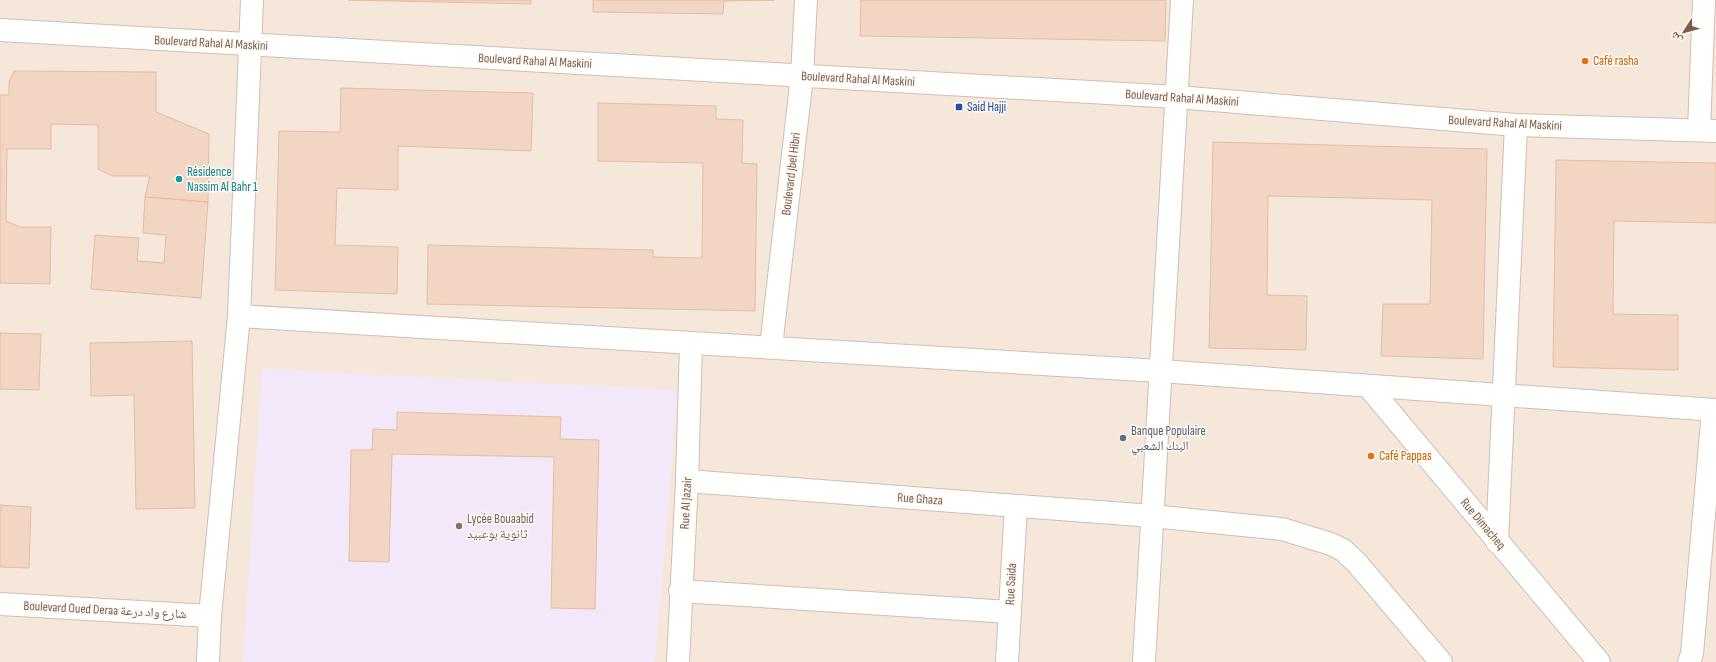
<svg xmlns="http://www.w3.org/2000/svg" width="1716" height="662" viewBox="0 0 1716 662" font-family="'Sofia Sans Condensed','Noto Naskh Arabic',sans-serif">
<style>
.residential{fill:#f5e8da}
.education{fill:#f3e8fa}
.building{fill:#f3d5c3;stroke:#e6bba3}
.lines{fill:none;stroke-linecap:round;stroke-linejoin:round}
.minor-casing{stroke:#d1beb0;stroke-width:24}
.tertiary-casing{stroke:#d1beb0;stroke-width:24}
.minor{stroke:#fff;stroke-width:22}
.tertiary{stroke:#fff;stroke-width:22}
.food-dot{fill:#e8710a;stroke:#fffaf3;stroke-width:1.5}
.transit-dot{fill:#1a4fb4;stroke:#fffaf3;stroke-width:1.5}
.culture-dot{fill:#0f9aa8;stroke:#fffaf3;stroke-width:1.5}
.service-dot{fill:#5c6f8a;stroke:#fffaf3;stroke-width:1.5}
.education-dot{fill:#8d6e63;stroke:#fffaf3;stroke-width:1.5}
.labels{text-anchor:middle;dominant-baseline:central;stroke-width:3;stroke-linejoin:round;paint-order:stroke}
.street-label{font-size:13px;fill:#7a5c4d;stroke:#fffaf3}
.food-label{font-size:13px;fill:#c56008;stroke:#fffaf3;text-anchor:start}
.transit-label{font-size:13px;fill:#164399;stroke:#fffaf3;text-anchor:start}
.culture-label{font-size:13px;fill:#0d838f;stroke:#fffaf3;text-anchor:start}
.service-label{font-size:13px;fill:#4e5e75;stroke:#fffaf3;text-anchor:start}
.education-label{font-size:13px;fill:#785e54;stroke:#fffaf3;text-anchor:start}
</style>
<rect width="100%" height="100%" fill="#fdf6ec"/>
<rect class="residential" x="0" y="0" width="1716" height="662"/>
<path class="education" d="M262 369 678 390 655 662H243Z"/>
<g class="building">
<path d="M348 0H531V4Z"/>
<path d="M593 0H775L724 1 723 14 593 12Z"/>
<path d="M861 0H1166L1165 41 860 36Z"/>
<path d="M14 71 156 72V112L209 134 208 202 145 197 150 176H112L98 169V125L51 124V149H7L6 221 20 227H51L50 284 0 283V95H9V82Z"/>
<path d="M341 88 533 93 531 151 398 146V190L337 188 335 245 398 247 397 294 275 290 279 131 340 132Z"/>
<path d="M598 103 716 106V119L743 120 742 163 757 164 755 311 427 304 428 245 653 250V257L702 258 703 163 598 161Z"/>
<path d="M1213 142 1487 149 1483 359 1381 356 1383 304H1430L1432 200 1268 196 1267 295 1307 296 1306 350 1209 348Z"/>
<path d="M1556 160 1716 163V223L1614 221 1613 314 1678 315V370L1553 367Z"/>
<path d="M145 197 208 202 201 298 91 289 95 235 139 238 137 261 164 263 166 235 143 233Z"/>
<path d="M0 333 41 334 39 390 0 389Z"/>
<path d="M192 341 195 508 136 509 134 395 91 396 90 343Z"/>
<path d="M397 412 561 417 560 439 599 440 595 609 551 608 554 457 392 454 389 562 349 561 351 450H372L373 429 397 430Z"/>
<path d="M0 505 31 507 29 568 0 567Z"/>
</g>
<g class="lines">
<g class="minor-casing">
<g id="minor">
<path d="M1699 130 1704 0"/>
<path d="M239 316 1160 371 1716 410"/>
<path d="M771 347 802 76 806 0"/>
<path d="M1368 386 1599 662"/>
<path d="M687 481 1152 516 1282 529 1331 544 1343 550 1356 562 1441 662"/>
<path d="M1497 542 1516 125"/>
<path d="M680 591 1010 612"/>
<path d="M0 604 210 616"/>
<path d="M208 662 210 616 239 316 252 0"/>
<path d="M678 662 687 481 691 343"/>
<path d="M1007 662 1016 506"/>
<path d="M1144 662 1182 0"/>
<path d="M1689 662 1692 654 1713 410"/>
</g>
</g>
<g class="tertiary-casing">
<path id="tertiary" d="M0 30 1177 97 1516 125 1716 131"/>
</g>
<use href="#minor" class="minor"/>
<use href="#tertiary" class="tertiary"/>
</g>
<g class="food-dot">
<circle cx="1585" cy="61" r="4"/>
<circle cx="1371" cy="456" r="4"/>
</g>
<rect class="transit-dot" x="955" y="103" width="8" height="8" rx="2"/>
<circle class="culture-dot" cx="179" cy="179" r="4"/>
<circle class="service-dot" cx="1123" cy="438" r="4"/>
<circle class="education-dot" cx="459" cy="526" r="4"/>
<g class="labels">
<g class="street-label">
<text transform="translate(211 43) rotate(3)">Boulevard Rahal Al Maskini</text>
<text transform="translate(535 61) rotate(3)">Boulevard Rahal Al Maskini</text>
<text transform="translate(858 79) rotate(3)">Boulevard Rahal Al Maskini</text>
<text transform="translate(1182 98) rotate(4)">Boulevard Rahal Al Maskini</text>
<text transform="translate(1505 123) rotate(3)">Boulevard Rahal Al Maskini</text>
<text transform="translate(791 174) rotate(-83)">Boulevard Jbel Hibri</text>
<text transform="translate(920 499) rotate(4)">Rue Ghaza</text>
<text transform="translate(686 503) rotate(-87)">Rue Al Jazair</text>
<text transform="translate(1483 524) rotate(50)">Rue Dimacheq</text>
<text transform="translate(1011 584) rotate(-87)">Rue Saida</text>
<text transform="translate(105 610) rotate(3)">Boulevard Oued Deraa شارع واد درعة</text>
</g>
<g class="food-label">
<text x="1593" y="61">Café rasha</text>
<text x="1379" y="456">Café Pappas</text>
</g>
<g class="transit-label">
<text x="967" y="107">Said Hajji</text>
</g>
<g class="culture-label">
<text x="187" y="172">Résidence<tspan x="187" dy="15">Nassim Al Bahr 1</tspan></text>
</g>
<g class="service-label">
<text x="1131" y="431">Banque Populaire<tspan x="1131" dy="15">البنك الشعبي</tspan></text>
</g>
<g class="education-label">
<text x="467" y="519">Lycée Bouaabid<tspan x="467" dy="15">ثانوية بوعبيد</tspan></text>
</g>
</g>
<g transform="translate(1684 32) rotate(234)" stroke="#fffaf3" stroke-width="3" paint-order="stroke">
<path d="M0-3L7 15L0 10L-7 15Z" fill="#7a5c4d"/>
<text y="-6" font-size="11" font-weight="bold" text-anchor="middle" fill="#7a5c4d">ش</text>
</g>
</svg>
